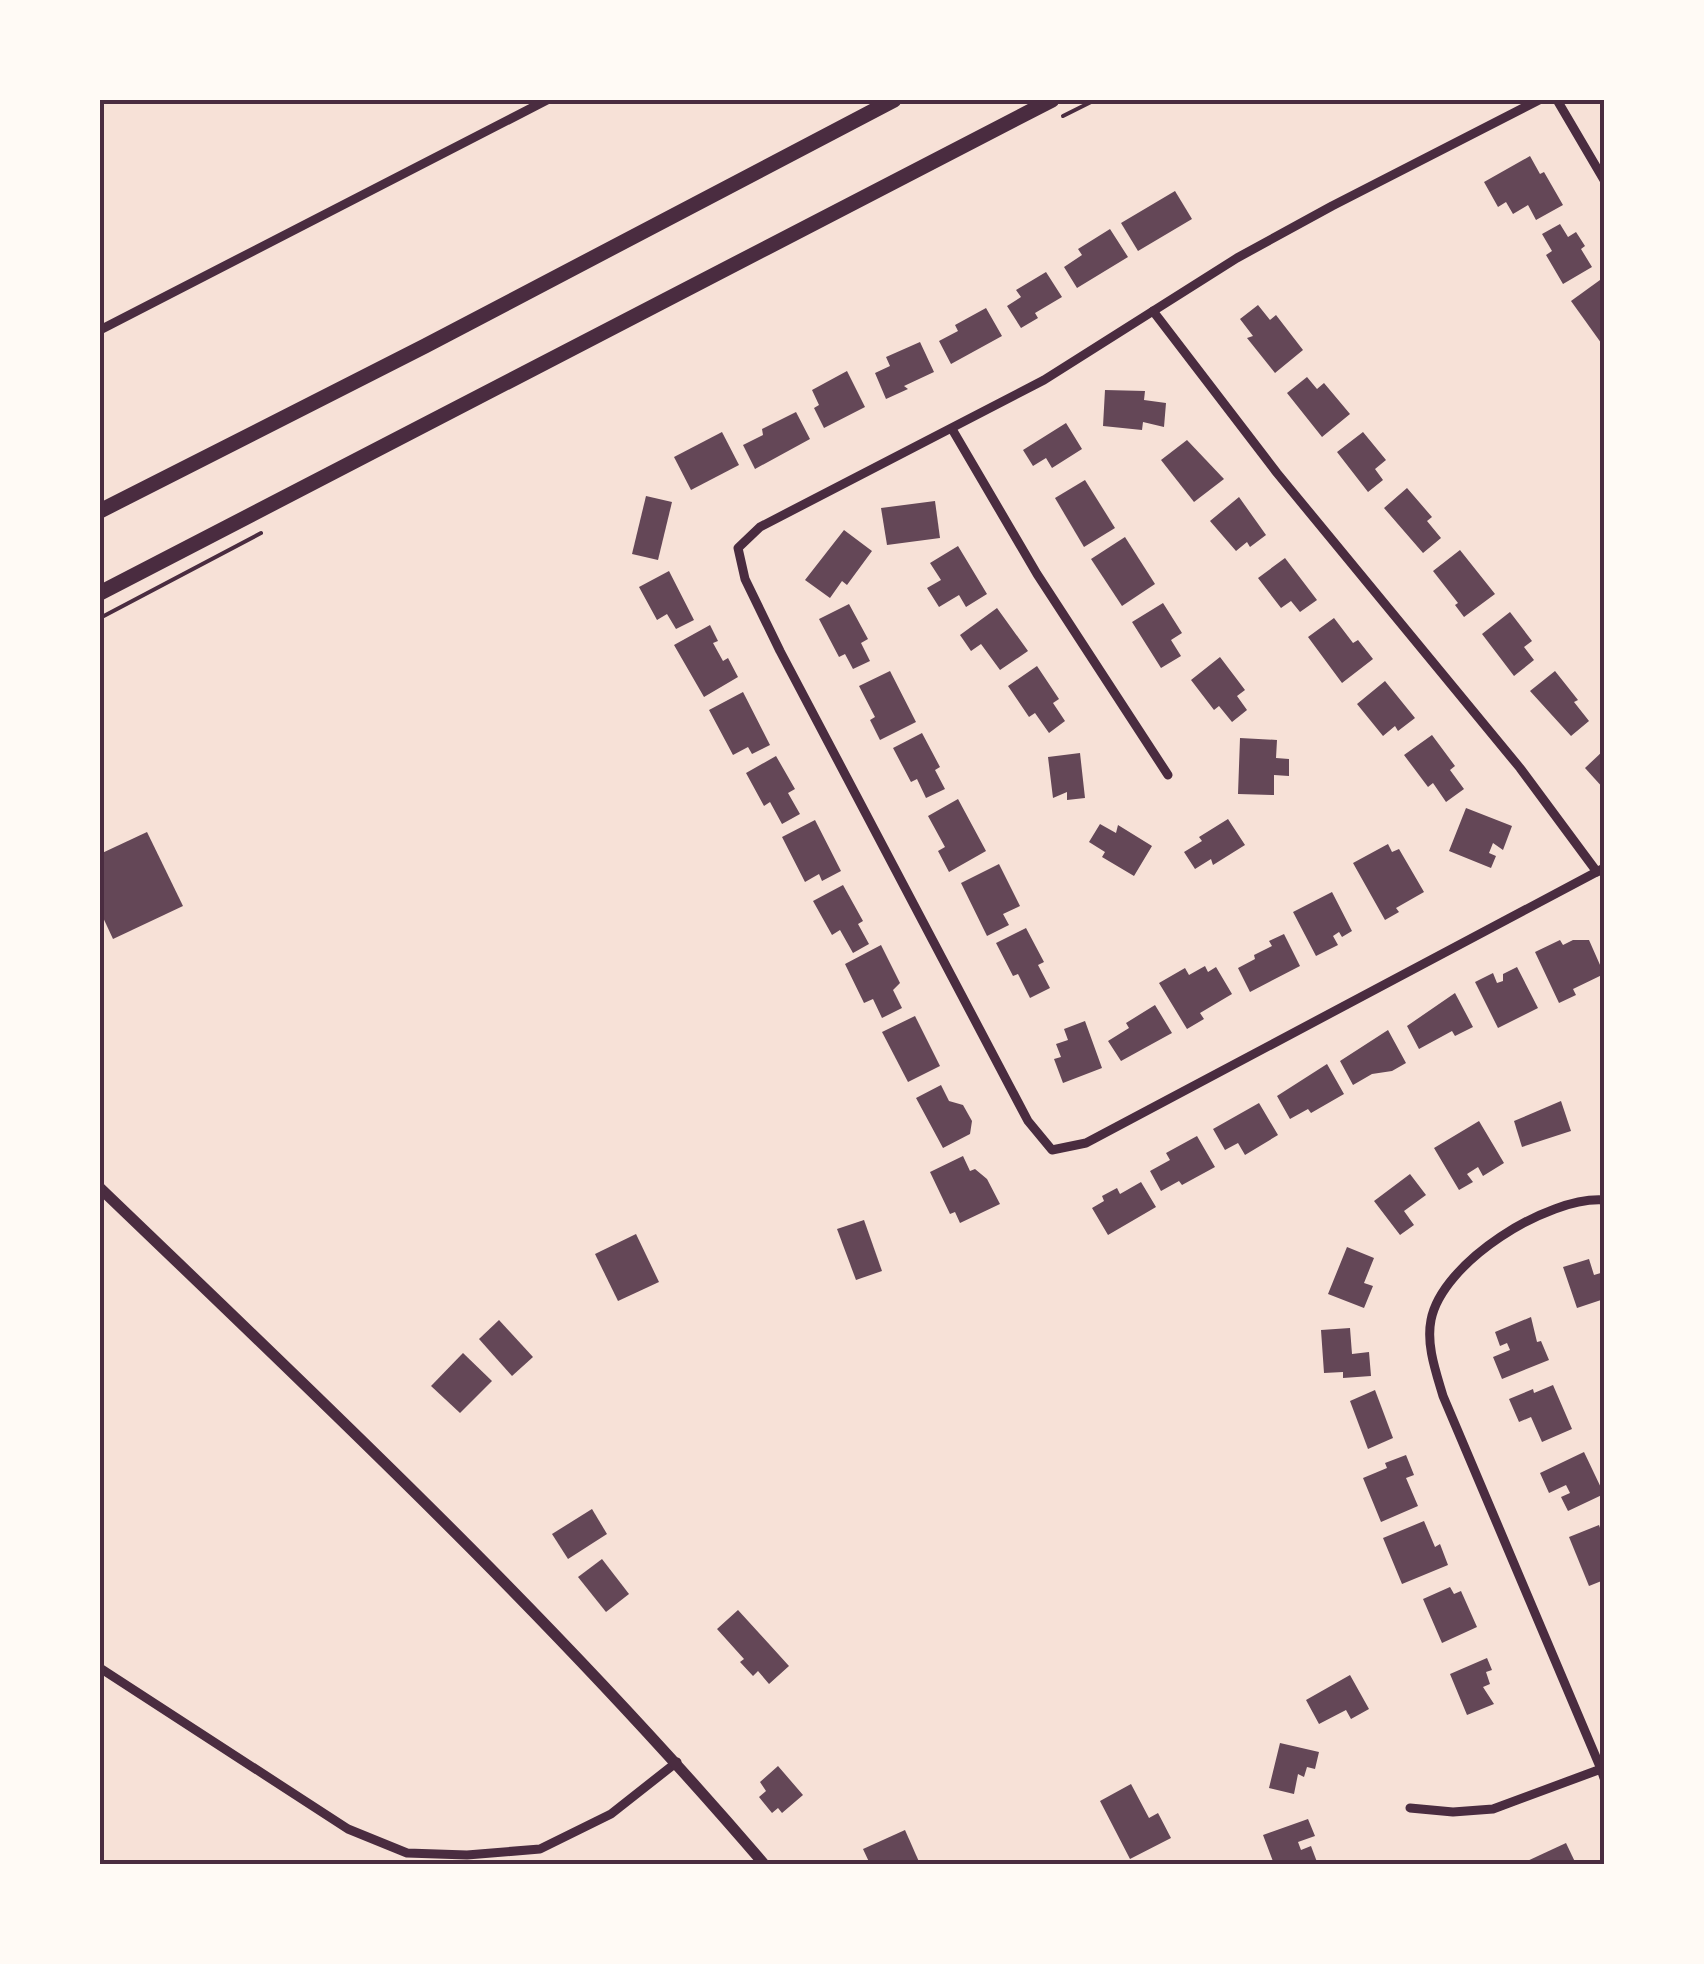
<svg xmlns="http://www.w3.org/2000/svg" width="1704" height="1964" viewBox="0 0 1704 1964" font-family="Commissioner,sans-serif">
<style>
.building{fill:#644757}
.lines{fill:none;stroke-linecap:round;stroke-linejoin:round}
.path{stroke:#4a2c40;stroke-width:4}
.minor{stroke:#4a2c40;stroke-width:9}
.tertiary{stroke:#4a2c40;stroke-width:11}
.trunk{stroke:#4a2c40;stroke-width:15}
.neatline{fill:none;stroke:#4a2c40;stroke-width:4}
</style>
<rect width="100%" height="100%" fill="#f7e1d7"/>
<g class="building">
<path d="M1530 156 1540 174 1544 172 1563 205 1536 220 1528 205 1513 214 1506 202 1498 207 1484 182Z"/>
<path d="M1175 191 1192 219 1138 251 1121 223Z"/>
<path d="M1560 224 1568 237 1576 232 1585 246 1581 249 1592 267 1563 284 1546 255 1552 251 1542 234Z"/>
<path d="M1110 229 1128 257 1077 288 1064 267 1082 255 1078 249Z"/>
<path d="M1046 272 1062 297 1035 313 1038 318 1021 328 1007 306 1021 297 1016 290Z"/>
<path d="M1600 280 1604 286V347L1571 301Z"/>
<path d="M1258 305 1270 320 1276 315 1303 350 1275 373 1247 338 1253 336 1240 319Z"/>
<path d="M986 308 1002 336 951 364 939 341 958 331 955 325Z"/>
<path d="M920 342 934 372 904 386 908 389 886 399 875 373 890 366 886 357Z"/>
<path d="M847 371 865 407 824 428 814 408 819 405 812 390Z"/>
<path d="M1307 377 1317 389 1324 383 1350 414 1322 437 1287 393Z"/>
<path d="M1105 390 1145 391 1144 400 1166 403 1164 427 1143 422 1142 430 1103 426Z"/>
<path d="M796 412 810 439 755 469 743 445 763 435 762 429Z"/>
<path d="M1066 423 1082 449 1052 468 1046 458 1033 466 1023 450Z"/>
<path d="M722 432 739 465 691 490 674 457Z"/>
<path d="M1363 432 1386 460 1375 469 1383 480 1368 492 1337 452Z"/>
<path d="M1187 440 1224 479 1194 502 1161 460Z"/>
<path d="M1085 480 1115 528 1084 547 1055 498Z"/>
<path d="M1407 488 1432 517 1427 521 1441 538 1423 553 1384 508Z"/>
<path d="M646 496 672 502 658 560 632 554Z"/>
<path d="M1239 497 1266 535 1250 547 1247 542 1236 551 1210 521Z"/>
<path d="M935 501 940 538 887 545 881 508Z"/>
<path d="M844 530 872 551 847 585 842 581 830 598 805 580Z"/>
<path d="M1125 537 1155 584 1122 606 1091 559Z"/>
<path d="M958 546 987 594 966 607 959 595 939 607 927 588 941 580 930 563Z"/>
<path d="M1460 550 1495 594 1464 617 1455 605 1458 603 1433 571Z"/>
<path d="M1285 558 1317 600 1300 612 1291 601 1281 608 1258 578Z"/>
<path d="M669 571 694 620 676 629 667 614 657 620 639 587Z"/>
<path d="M1163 603 1182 633 1171 640 1181 656 1161 668 1132 622Z"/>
<path d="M849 604 868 639 861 643 870 661 853 669 845 654 839 657 819 619Z"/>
<path d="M997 608 1028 651 1000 670 981 644 971 651 960 635Z"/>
<path d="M1510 612 1532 641 1524 647 1534 660 1514 676 1482 634Z"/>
<path d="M1334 618 1353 643 1358 640 1373 659 1342 683 1308 637Z"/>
<path d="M710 625 718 641 713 643 723 661 728 658 738 677 704 697 674 645Z"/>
<path d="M1220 657 1245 690 1237 696 1247 710 1232 722 1219 706 1214 710 1191 680Z"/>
<path d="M1037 666 1059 699 1053 703 1065 721 1049 733 1035 713 1029 717 1008 686Z"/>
<path d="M890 671 916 722 880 740 870 720 875 717 859 686Z"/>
<path d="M1555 671 1578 700 1574 702 1589 721 1571 736 1530 691Z"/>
<path d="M1385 681 1415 718 1398 731 1395 726 1383 736 1357 704Z"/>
<path d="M743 692 770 745 752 754 748 747 733 755 709 710Z"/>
<path d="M922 733 940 767 935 770 945 789 926 798 917 779 911 782 893 748Z"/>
<path d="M1432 735 1455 766 1450 770 1464 789 1446 802 1433 783 1428 787 1404 755Z"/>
<path d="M1240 738 1277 740 1276 758 1289 759V776L1274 775V795L1238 794Z"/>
<path d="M1604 750V789L1585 768Z"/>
<path d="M1080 753 1085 798 1067 800V792L1053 798 1048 757Z"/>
<path d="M776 756 795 789 788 793 800 814 782 824 770 802 764 806 746 773Z"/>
<path d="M958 799 986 851 949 872 938 851 945 847 928 816Z"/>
<path d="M1466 808 1512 826 1503 850 1493 843 1489 853 1496 856 1491 868 1449 851Z"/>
<path d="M1228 819 1245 845 1213 865 1211 859 1195 869 1184 852 1202 841 1199 837Z"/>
<path d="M815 820 841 871 822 881 819 874 805 882 782 837Z"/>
<path d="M1100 824 1116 833 1118 825 1152 846 1134 876 1102 857 1105 852 1089 842Z"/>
<path d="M147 832 183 906 113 939 100 911V854Z"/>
<path d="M1388 844 1392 852 1399 849 1424 892 1396 908 1399 912 1385 920 1353 863Z"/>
<path d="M999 864 1020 906 1003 914 1009 925 987 936 961 883Z"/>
<path d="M843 885 863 921 858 924 869 944 853 953 840 930 832 935 813 901Z"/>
<path d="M1332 892 1352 931 1342 937 1339 932 1333 936 1338 945 1316 956 1293 912Z"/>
<path d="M1026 928 1044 962 1038 965 1050 988 1030 998 1018 974 1013 976 996 943Z"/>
<path d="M1284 934 1300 966 1250 992 1238 968 1255 959 1254 955 1272 946 1269 941Z"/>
<path d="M1560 940 1563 945 1573 940H1589L1604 974 1573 989 1576 995 1559 1003 1535 952Z"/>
<path d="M881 945 900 983 893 990 902 1008 882 1018 873 999 864 1003 845 964Z"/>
<path d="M1205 966 1208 972 1216 967 1232 994 1200 1013 1204 1019 1187 1029 1159 983 1185 968 1189 975Z"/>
<path d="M1517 967 1538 1008 1498 1028 1475 982 1493 973 1497 983 1503 981V974Z"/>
<path d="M1455 993 1473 1027 1455 1036 1452 1031 1419 1049 1407 1026Z"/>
<path d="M1155 1005 1172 1033 1121 1061 1108 1041 1129 1028 1126 1023Z"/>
<path d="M915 1016 940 1066 908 1082 882 1032Z"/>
<path d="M1085 1021 1102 1068 1063 1083 1054 1059 1061 1057 1056 1044 1068 1040 1064 1029Z"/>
<path d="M1388 1030 1406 1063 1392 1071 1372 1074 1353 1085 1340 1061Z"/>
<path d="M1327 1064 1344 1094 1311 1113 1308 1109 1290 1119 1277 1096Z"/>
<path d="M941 1085 949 1101 963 1105 972 1121 970 1134 943 1148 916 1098Z"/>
<path d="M1561 1101 1571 1131 1522 1147 1514 1121Z"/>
<path d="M1259 1103 1278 1135 1245 1155 1238 1143 1225 1150 1213 1129Z"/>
<path d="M1479 1121 1504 1163 1483 1176 1478 1167 1467 1174 1473 1182 1459 1190 1434 1148Z"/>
<path d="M1197 1136 1215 1167 1182 1185 1179 1181 1161 1191 1150 1171 1170 1160 1166 1153Z"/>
<path d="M963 1156 970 1171 975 1169 987 1179 1000 1204 960 1223 955 1212 950 1214 930 1172Z"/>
<path d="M1410 1174 1426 1195 1404 1211 1414 1225 1400 1235 1374 1201Z"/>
<path d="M1141 1182 1156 1207 1108 1235 1092 1208 1104 1201 1102 1196 1117 1188 1120 1194Z"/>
<path d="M864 1220 882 1271 856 1280 837 1229Z"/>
<path d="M636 1234 659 1282 618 1301 595 1254Z"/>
<path d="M1347 1247 1374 1258 1364 1283 1373 1286 1364 1308 1328 1294Z"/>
<path d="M1589 1259 1594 1275 1604 1272V1299L1577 1308 1563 1267Z"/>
<path d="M1531 1317 1537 1342 1541 1341 1549 1360 1502 1379 1493 1357 1510 1350 1507 1343 1500 1346 1495 1332Z"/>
<path d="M499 1320 533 1357 512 1376 479 1339Z"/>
<path d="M1350 1328 1352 1354 1369 1352 1371 1376 1343 1378V1372L1324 1373 1321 1330Z"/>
<path d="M463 1353 492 1381 460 1413 431 1386Z"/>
<path d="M1553 1385 1572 1429 1542 1442 1531 1417 1519 1422 1509 1399 1533 1389 1534 1393Z"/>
<path d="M1375 1390 1393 1438 1368 1449 1350 1401Z"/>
<path d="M1584 1452 1604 1494 1568 1511 1561 1497 1570 1493 1566 1485 1549 1493 1540 1473Z"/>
<path d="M1406 1455 1414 1475 1406 1478 1418 1506 1381 1522 1363 1478 1387 1468 1385 1463Z"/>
<path d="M592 1509 607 1534 568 1559 552 1534Z"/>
<path d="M1424 1521 1435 1547 1440 1544 1448 1565 1402 1584 1383 1538Z"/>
<path d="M1599 1525 1604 1539V1580L1589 1586 1569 1537Z"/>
<path d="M602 1559 629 1594 606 1612 578 1577Z"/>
<path d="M1450 1587 1454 1594 1461 1591 1477 1627 1442 1643 1423 1599Z"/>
<path d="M738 1610 789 1666 769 1684 758 1671 753 1676 740 1662 744 1659 717 1629Z"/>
<path d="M1487 1658 1492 1670 1486 1672 1490 1684 1483 1687 1494 1704 1467 1715 1450 1674Z"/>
<path d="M1350 1675 1369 1709 1351 1719 1346 1710 1319 1724 1306 1700Z"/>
<path d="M1280 1743 1319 1752 1315 1769 1307 1767 1304 1777 1298 1774 1294 1794 1269 1788Z"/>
<path d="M778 1766 803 1795 782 1813 778 1808 772 1813 759 1797 766 1791 760 1782Z"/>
<path d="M1131 1784 1149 1818 1158 1813 1171 1838 1130 1859 1100 1801Z"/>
<path d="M1308 1819 1315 1836 1298 1842 1301 1850 1311 1846 1317 1862 1274 1864 1263 1835Z"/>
<path d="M905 1830 920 1864H870L863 1849Z"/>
<path d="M1566 1843 1576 1864H1521Z"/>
</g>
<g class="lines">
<g class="path">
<path d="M1063 116 1095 100"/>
<path d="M100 618 261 533"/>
</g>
<g class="minor">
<path d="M1539 100 1332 206 1237 258 1044 380 760 527 738 548 745 579 780 651 1028 1121 1052 1150 1086 1143 1604 868"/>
<path d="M1557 100 1604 180"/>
<path d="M1153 311 1277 473 1520 768 1597 872"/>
<path d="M100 330 547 100"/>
<path d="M952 429 1037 574 1168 775"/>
<path d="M1604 1200C1548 1196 1442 1262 1431 1320 1426 1345 1436 1372 1443 1396L1601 1769 1604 1768"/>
<path d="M100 1668 348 1829 407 1853 467 1855 540 1849 611 1814 677 1762"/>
<path d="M1410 1808 1453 1812 1493 1809 1601 1769 1604 1778"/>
</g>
<path class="tertiary" d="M100 1188C328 1407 558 1623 764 1864"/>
<g class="trunk">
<path d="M100 511 425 346 894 100"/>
<path d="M100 593 1052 100"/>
</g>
</g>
<rect width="1704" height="1964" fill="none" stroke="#fffaf5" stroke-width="205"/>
<rect x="102" y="102" width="1500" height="1760" class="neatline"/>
</svg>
